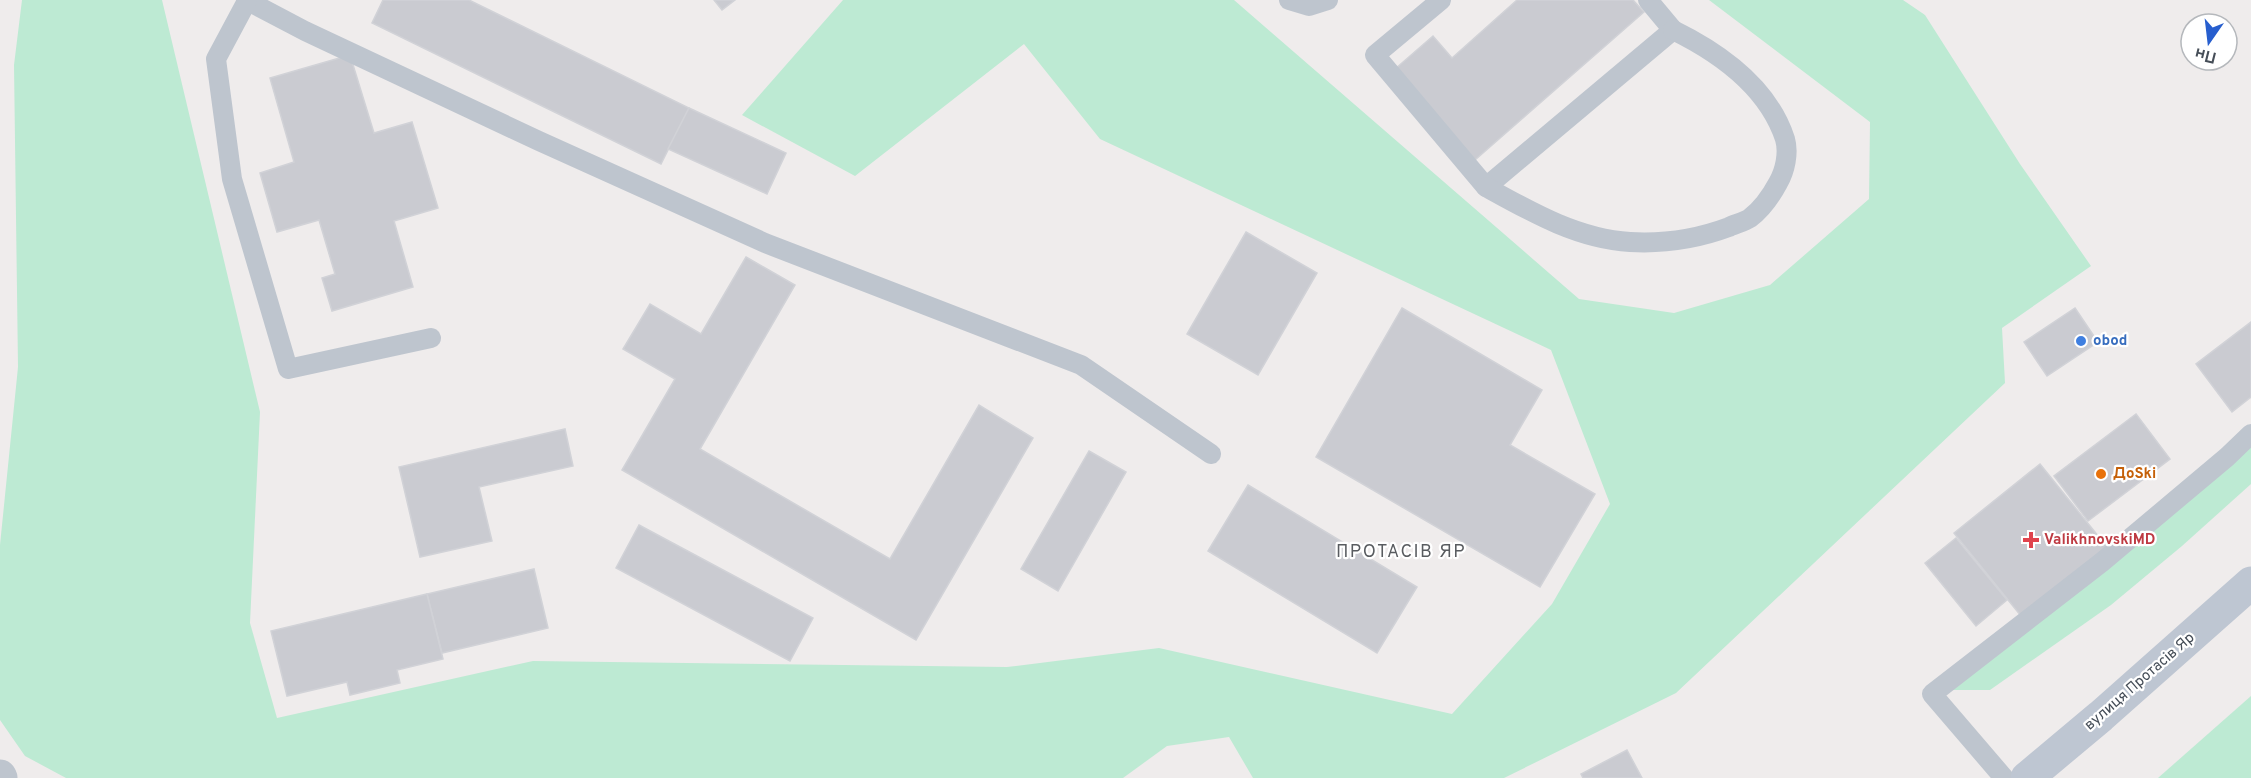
<svg xmlns="http://www.w3.org/2000/svg" width="2251" height="778" viewBox="0 0 2251 778" font-family="Overpass,sans-serif">
<style>
.green{fill:#bdead3}
.building{fill:#cacbd1;stroke:#d1d2d7;stroke-width:1.5}
.lines{fill:none;stroke-linecap:round;stroke-linejoin:round}
.service{stroke:#bec5ce;stroke-width:20}
.minor{stroke:#bec5ce;stroke-width:33}
.secondary{stroke:#bec6d2;stroke-width:33}
.shop-dot{fill:#3f7fe0;stroke:#fff;stroke-width:2}
.food-dot{fill:#e8710a;stroke:#fff;stroke-width:2}
.health-dot{fill:#e0444e;stroke:#fff;stroke-width:2}
.labels{text-anchor:middle;dominant-baseline:central;stroke-width:4.5;stroke-linejoin:round;paint-order:stroke}
.shop-label{font-size:15px;font-weight:bold;fill:#366cbe;stroke:#fff;text-anchor:start}
.food-label{font-size:15px;font-weight:bold;fill:#c56008;stroke:#fff;text-anchor:start}
.health-label{font-size:15px;font-weight:bold;fill:#be3a42;stroke:#fff;text-anchor:start}
.street-label{font-size:15px;fill:#464e58;stroke:#fff}
.quarter-label{font-size:18px;letter-spacing:1.5px;fill:#595c60;stroke:#fff}
</style>
<rect width="100%" height="100%" fill="#efecec"/>
<g class="green">
<path d="M22 0H162L260 412 250 623 277 718 533 661 1007 667 1159 648 1452 714 1552 604 1610 504 1551 350 1100 139 1024 44 855 176 742 115 843 0H1234L1579 299 1674 313 1770 285 1869 199 1870 122 1709 0H1903L1925 15 2020 164 2091 266 2002 328 2005 383 1676 693 1504 778H1253L1229 737 1167 746 1123 778H66L25 756 0 720V545L18 367 14 65Z"/>
<path d="M2251 445V484L2182 546 2111 605 1990 690H1952Z"/>
<path d="M2251 696V778H2158Z"/>
</g>
<g class="building">
<path d="M383 0H469L689 108 661 164 372 23Z"/>
<path d="M714 0H735L722 10Z"/>
<path d="M1517 0H1633L1644 12 1475 160 1395 69 1433 36 1452 58Z"/>
<path d="M350 55 374 133 412 122 438 208 394 221 413 287 332 311 322 278 335 274 319 220 277 232 260 173 294 162 270 78Z"/>
<path d="M689 108 786 153 767 194 668 149Z"/>
<path d="M1246 232 1317 273 1258 375 1187 334Z"/>
<path d="M746 257 795 285 700 449 890 559 979 405 1033 438 916 640 622 470 675 379 623 349 650 304 701 334Z"/>
<path d="M1402 308 1542 390 1510 445 1595 494 1540 587 1316 457Z"/>
<path d="M2075 308 2098 342 2047 376 2024 342Z"/>
<path d="M2251 322V397L2232 412 2196 364Z"/>
<path d="M2136 414 2170 459 2088 521 2054 476Z"/>
<path d="M565 429 573 466 479 487 492 541 420 557 399 467Z"/>
<path d="M1089 451 1126 472 1058 591 1021 569Z"/>
<path d="M2040 464 2107 547 2021 616 1954 533Z"/>
<path d="M1248 485 1417 587 1377 653 1208 551Z"/>
<path d="M639 525 813 618 790 661 616 568Z"/>
<path d="M1956 538 2007 600 1976 626 1925 563Z"/>
<path d="M534 569 548 628 442 653 427 594Z"/>
<path d="M427 594 443 659 397 670 400 683 350 695 347 682 287 696 271 631Z"/>
<path d="M1627 750 1642 778H1583L1581 774Z"/>
</g>
<g class="lines">
<g class="service">
<path d="M246 0 305 31 539 141 765 243 1081 365 1211 454"/>
<path d="M1289 0 1309 6 1328 0"/>
<path d="M1441 0 1375 55 1486 187 1673 30 1648 0"/>
<path d="M247 1 216 59 232 179 288 369 431 338"/>
<path d="M1486 187C1531 212 1578 239 1630 242 1665 244 1697 239 1729 227 1735 224 1744 222 1750 218 1762 209 1771 196 1778 183 1785 171 1789 153 1785 139 1768 87 1720 53 1673 30"/>
<path d="M2004 778 1932 694 2102 562 2227 457 2251 434"/>
</g>
<path class="minor" d="M0 776 1 778"/>
<path class="secondary" d="M2027 778 2101 716 2251 583"/>
</g>
<circle class="shop-dot" cx="2081" cy="341" r="6"/>
<circle class="food-dot" cx="2101" cy="474" r="6"/>
<path class="health-dot" d="M2028 531h6v6h6v6h-6v6h-6v-6h-6v-6h6z"/>
<g class="labels">
<g class="shop-label">
<text x="2093" y="341">obod</text>
</g>
<g class="food-label">
<text x="2113" y="474">ДоSki</text>
</g>
<g class="health-label">
<text x="2044" y="540">ValikhnovskiMD</text>
</g>
<g class="street-label">
<text transform="translate(2140 682) rotate(-41)">вулиця Протасів Яр</text>
</g>
<g class="quarter-label">
<text x="1401" y="552">ПРОТАСІВ ЯР</text>
</g>
</g>
<g transform="translate(2209 42) rotate(194)"><circle r="28" fill="#ffffff" stroke="#b5b8bc" stroke-width="1.5"/>
<path d="M0-4.5L10 22L0 15L-10 22Z" fill="#275ece"/>
<text y="-9" font-size="16" font-weight="bold" text-anchor="middle" fill="#464e58">Пн</text>
</g>
</svg>
